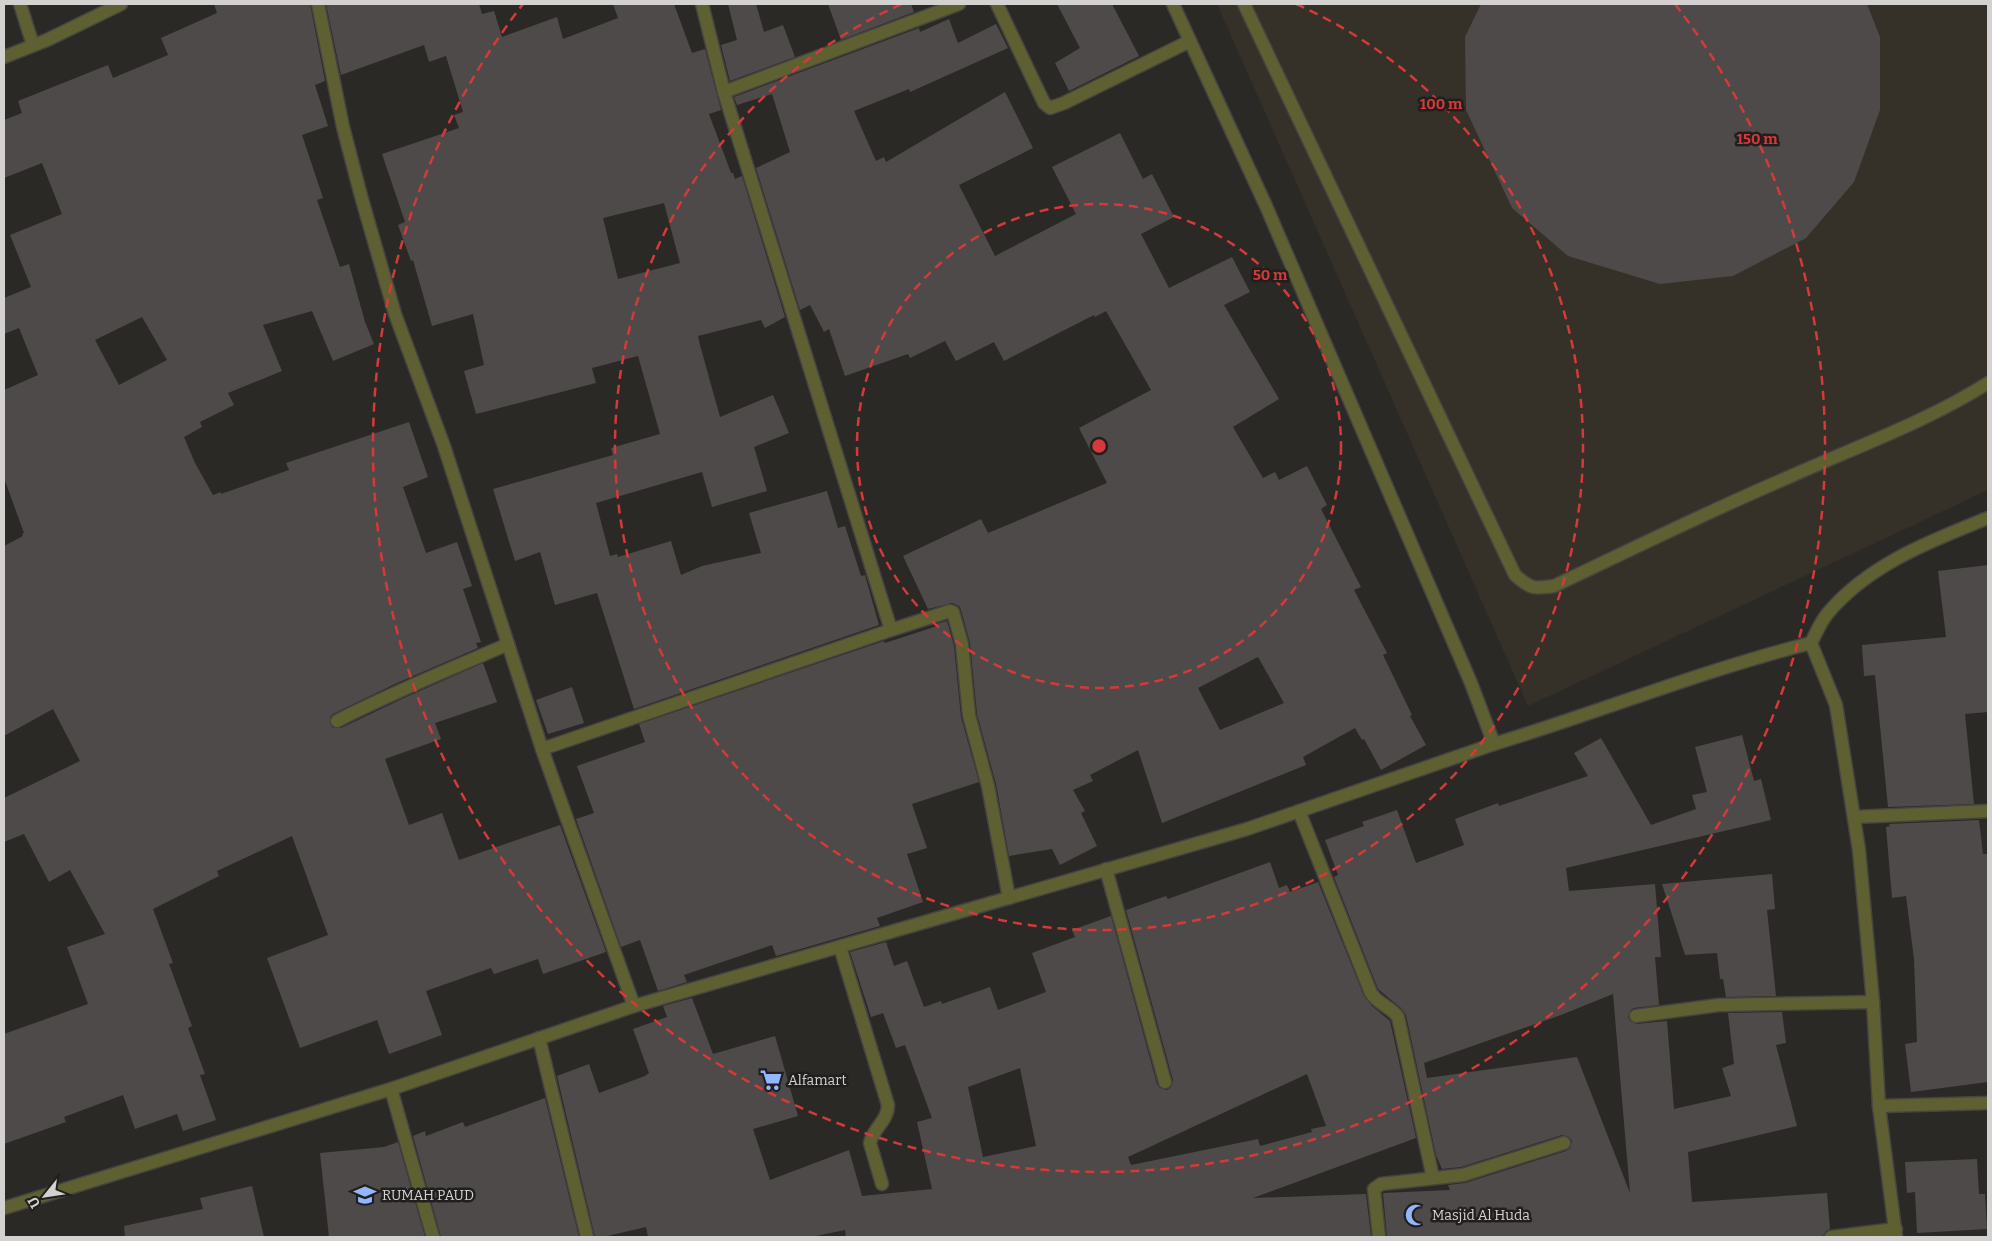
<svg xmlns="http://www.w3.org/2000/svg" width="1992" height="1241" viewBox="0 0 1992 1241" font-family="Bitter,serif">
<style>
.built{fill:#353028}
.building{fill:#4e4a49;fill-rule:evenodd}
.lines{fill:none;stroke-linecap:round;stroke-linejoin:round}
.service-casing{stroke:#464441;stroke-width:15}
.minor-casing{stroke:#464441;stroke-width:15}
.tertiary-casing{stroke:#464441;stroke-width:15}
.service{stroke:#5e6032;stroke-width:12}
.minor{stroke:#5e6032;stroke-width:12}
.tertiary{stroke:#5e6032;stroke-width:12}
.ring{fill:none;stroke:#d63939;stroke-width:2.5;stroke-dasharray:9 6}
.labels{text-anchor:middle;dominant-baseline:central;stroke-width:5;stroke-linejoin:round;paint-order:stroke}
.poi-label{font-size:14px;fill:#d3d2d0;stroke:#211f1d;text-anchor:start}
.centre{fill:#d63939;stroke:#211f1d;stroke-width:2.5}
.ring-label{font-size:15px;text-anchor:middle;font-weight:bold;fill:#d63939;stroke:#211f1d;stroke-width:5;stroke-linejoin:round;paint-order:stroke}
</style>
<rect width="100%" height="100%" fill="#2b2926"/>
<path class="built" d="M1217 4H1988V490L1528 706Z"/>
<g class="building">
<path d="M214 4H310L325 81 315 85 328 126 302 135 323 198 317 200 340 267 349 264 365 322 374 344 333 361 312 311 263 325 282 371 228 393 234 405 200 422 202 427 184 437 195 463 213 495 221 492V494L289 470 286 463 409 422 428 477 403 487 426 553 457 542 472 586 463 589 481 642 476 643 478 648 397 683 333 714 330 717V724L333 728H341L404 698 483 663 497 702 435 723 441 739 385 759 409 825 442 813 459 860 560 825 606 952 543 974 538 959 494 974 491 968 426 991 442 1035 389 1054 377 1020 300 1048 267 958 328 935 292 836 217 871 219 876 153 909 173 963 169 964 192 1026 188 1028 205 1074 200 1075 216 1120 183 1131 177 1114 135 1129 123 1095 64 1117 66 1122 4 1144V1034L88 1004 67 947 105 934 70 870 49 882 24 834 4 842V798L80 761 53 709 4 736V546L23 536 22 534 24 533 4 478V390L38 375 19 328 4 334V298L31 287 10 235 62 214 42 163 4 178V120L22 113 18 101 108 65 113 78 168 55 161 38 217 13ZM142 317 167 360 119 385 95 340Z"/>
<path d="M326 4H479L482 14 494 11 502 37 557 17 563 39 618 18 613 4H674L692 53 705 49 721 110 709 114 731 173H733L735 179 742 176 785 317 765 328 761 320 698 336 700 345 720 417 773 395 789 433 754 447 767 491 712 507 702 472 596 503 610 556 617 554 618 557 671 541 681 575 702 566 761 553 749 513 827 491 838 528 845 526 861 576 865 575 879 625 634 709 597 593 555 605 540 552 515 561 493 489 613 455 611 448 660 434 638 356 592 368 596 383 476 414 464 371 484 365 473 314 432 326 413 260 411 261 398 225 405 222 382 154 459 128 454 115 463 112 446 56 429 62 424 45 341 75ZM664 203 680 263 618 279 603 218Z"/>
<path d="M728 4H756L764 32 783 25 795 57 730 81 721 45 737 40Z"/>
<path d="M828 4H911L914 12 841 40Z"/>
<path d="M1057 4H1112L1139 56 1069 91 1055 63 1080 48Z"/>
<path d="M1481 4H1867L1880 37V110L1854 182 1806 238 1733 276 1660 284 1568 256 1512 208 1466 110 1465 37Z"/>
<path d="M949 19 958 43 996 24 1008 48 910 92 909 89 854 111 876 161 884 157 886 162 1005 92 1033 148 959 185 995 256 1076 214 1052 167 1120 133 1143 179 1152 174 1174 217 1141 234 1169 288 1232 257 1250 292 1224 305 1279 399 1233 427 1263 478 1275 472 1279 480 1307 466 1327 505 1321 509 1361 587 1354 590 1387 653 1383 655 1412 715 1410 716 1426 745 1381 770 1364 739 1362 740 1355 728 1303 757 1306 765 1162 823 1138 750 1090 775 1093 781 1073 790 1085 811 1081 813 1097 846 1060 865 1052 849 1009 856 996 784 977 714 970 643 961 610 959 606 952 603 928 609 903 556 981 519 988 533 1107 483 1079 428 1151 390 1106 311 1095 317 1094 315 1004 361 994 342 956 361 945 341 910 358 908 354 845 376 829 329 824 332 810 305 800 310 756 168 790 152 772 94 737 105 734 97 919 28 920 32ZM1258 657 1284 703 1220 730 1198 688Z"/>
<path d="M1988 565V712L1965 714 1974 804 1888 807 1875 675 1864 676 1862 645 1946 637 1938 571Z"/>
<path d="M947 621 954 646 961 717 979 782 912 804 927 848 907 854 923 902 877 918 880 926 776 956 772 945 684 975 687 982 658 991 640 940 621 947 576 819 594 813 577 766 645 742 639 724 884 641 885 643 937 626 936 624Z"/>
<path d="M572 687 584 723 548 734 536 700Z"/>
<path d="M1742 735 1754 781 1761 779 1771 820 1566 868 1569 891 1655 884 1661 957H1655L1659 1005 1634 1008 1631 1010 1628 1017 1630 1021 1637 1024 1667 1021 1674 1109 1731 1096 1722 1068 1734 1064 1728 1013 1782 1012 1786 1043 1776 1045 1797 1126 1688 1152 1692 1202 1827 1193 1830 1229 1826 1231 1823 1236 1801 1237H1387L1383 1193 1450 1190 1448 1185 1465 1183 1566 1151 1570 1148 1572 1141 1569 1137 1562 1135 1461 1167 1442 1169 1436 1155 1406 1015 1401 1008 1378 989 1334 877 1338 875 1325 840 1364 826 1362 822 1397 810 1416 863 1464 845 1455 819 1498 803 1499 806 1588 776 1574 753 1601 738 1651 825 1696 809 1692 795 1707 792 1695 747ZM1613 994 1630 1193 1577 1057 1427 1078 1424 1063 1561 1015Z"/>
<path d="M1979 820 1983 854H1988V1082L1911 1092 1905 1044 1917 1042 1914 959 1906 896 1892 898 1886 827 1890 826 1889 824Z"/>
<path d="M1270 862 1279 888 1287 885 1290 892 1318 882 1364 996 1372 1006 1390 1021 1416 1138 1253 1198 1366 1194 1371 1237H846L845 1230 811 1237H648L646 1227 603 1237H595L557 1076 589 1064 599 1093 645 1076 649 1073 633 1029 667 1017 663 1006 692 998 713 1054 775 1036 798 1116 753 1129 770 1180 849 1150 862 1196 932 1189 917 1122 932 1118 905 1045 896 1048 883 1013 871 1017 850 952 886 942 894 966 907 961 924 1007 941 1001 942 1004 990 987 998 1010 1046 992 1032 953 1075 937 1072 930 1111 916 1157 1084 1160 1088 1167 1090 1171 1087 1173 1080 1126 910 1166 896 1168 899ZM1020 1068 1036 1146 983 1157 968 1087ZM1307 1074 1326 1126 1311 1129 1312 1132 1260 1146 1258 1139 1131 1165 1128 1157Z"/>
<path d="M1772 874 1775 909 1767 910 1776 996 1726 997 1723 979H1720L1717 953 1685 955 1662 884Z"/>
<path d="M545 1098 579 1237H441L413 1136 425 1131 426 1136 463 1122 465 1127Z"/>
<path d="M398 1142 425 1237H329L320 1153 384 1147Z"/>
<path d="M1977 1159 1979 1194H1985L1987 1229 1917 1233 1915 1192 1907 1193 1905 1162Z"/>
<path d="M252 1186 264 1237H125L124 1226 203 1209 200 1198Z"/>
</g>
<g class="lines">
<g class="service-casing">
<path id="service" d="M1244 4 1515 575C1531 589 1533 589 1554 586 1632 549 1709 511 1789 477 1856 447 1926 422 1988 383"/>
</g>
<g class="minor-casing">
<g id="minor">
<path d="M20 4 33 45"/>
<path d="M318 4 343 127 361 196 395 314 444 446 542 749 634 1006"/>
<path d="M702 4 724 92 891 630 950 611 953 612 962 644 969 715 988 786 1009 898"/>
<path d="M997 4 1044 103 1050 108 1064 103 1190 41"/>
<path d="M4 57 47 40 121 4"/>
<path d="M724 92 959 4"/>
<path d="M1811 643C1816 633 1821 621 1828 613 1869 564 1931 541 1988 518"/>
<path d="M337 721C393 692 451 669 508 644"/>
<path d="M542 749 891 630"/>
<path d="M1299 811 1371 993C1378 1004 1391 1007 1398 1017L1433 1178"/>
<path d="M1854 817 1988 811"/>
<path d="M1106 869 1165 1082"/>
<path d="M840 947 888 1105C888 1121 873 1128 870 1143L882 1184"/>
<path d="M1636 1016 1719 1005 1873 1002"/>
<path d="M539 1038 587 1237"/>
<path d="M391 1089 433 1237"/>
<path d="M1879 1106 1988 1103"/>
<path d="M4 1208 391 1089 634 1006 1247 829 1494 744"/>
<path d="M1379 1237 1374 1189 1381 1184 1463 1175 1564 1143"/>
<path d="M1831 1237 1896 1229"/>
</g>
</g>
<g class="tertiary-casing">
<path id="tertiary" d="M1173 4 1266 206 1471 683 1494 744C1600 712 1703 670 1811 643L1836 705 1859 850 1873 1002 1879 1106 1896 1237"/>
</g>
<use href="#service" class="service"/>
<use href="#minor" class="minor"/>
<use href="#tertiary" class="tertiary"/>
</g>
<g class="ring">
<circle cx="1099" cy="446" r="242"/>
<path d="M1296 4A484 484 0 1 1 902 4"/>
<path d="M1675 4A726 726 0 1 1 523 4"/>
</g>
<defs>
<g id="supermarket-bare" transform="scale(1.725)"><path d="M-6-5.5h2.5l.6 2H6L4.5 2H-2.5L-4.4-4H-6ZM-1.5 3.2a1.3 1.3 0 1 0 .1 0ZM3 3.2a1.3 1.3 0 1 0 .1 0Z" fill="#93b7fd" stroke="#211f1d" stroke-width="2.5" paint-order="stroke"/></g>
<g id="school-bare" transform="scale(1.725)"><path d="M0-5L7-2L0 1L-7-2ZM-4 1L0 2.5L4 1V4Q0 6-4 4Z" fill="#93b7fd" stroke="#211f1d" stroke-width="2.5" paint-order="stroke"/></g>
<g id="mosque-bare" transform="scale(1.725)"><path d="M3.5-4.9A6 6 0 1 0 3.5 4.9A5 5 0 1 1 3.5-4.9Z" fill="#93b7fd" stroke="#211f1d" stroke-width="2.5" paint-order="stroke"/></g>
</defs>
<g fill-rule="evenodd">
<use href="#supermarket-bare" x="771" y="1080"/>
<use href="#school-bare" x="365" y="1195"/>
<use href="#mosque-bare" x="1416" y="1215"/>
</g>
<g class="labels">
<g class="poi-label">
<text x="788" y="1080">Alfamart</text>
<text x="382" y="1195">RUMAH PAUD</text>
<text x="1432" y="1215">Masjid Al Huda</text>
</g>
</g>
<circle cx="1099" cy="446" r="8" class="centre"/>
<g class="ring-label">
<text x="1441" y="109">100 m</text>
<text x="1757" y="144">150 m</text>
<text x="1270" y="280">50 m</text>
</g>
<rect width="1992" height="1241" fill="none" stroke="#d3d2d0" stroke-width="10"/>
<g transform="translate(45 1196) rotate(240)" stroke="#211f1d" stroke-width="4" paint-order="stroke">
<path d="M0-4L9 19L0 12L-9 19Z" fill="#d3d2d0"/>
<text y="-8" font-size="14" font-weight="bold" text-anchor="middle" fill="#d3d2d0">U</text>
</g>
</svg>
